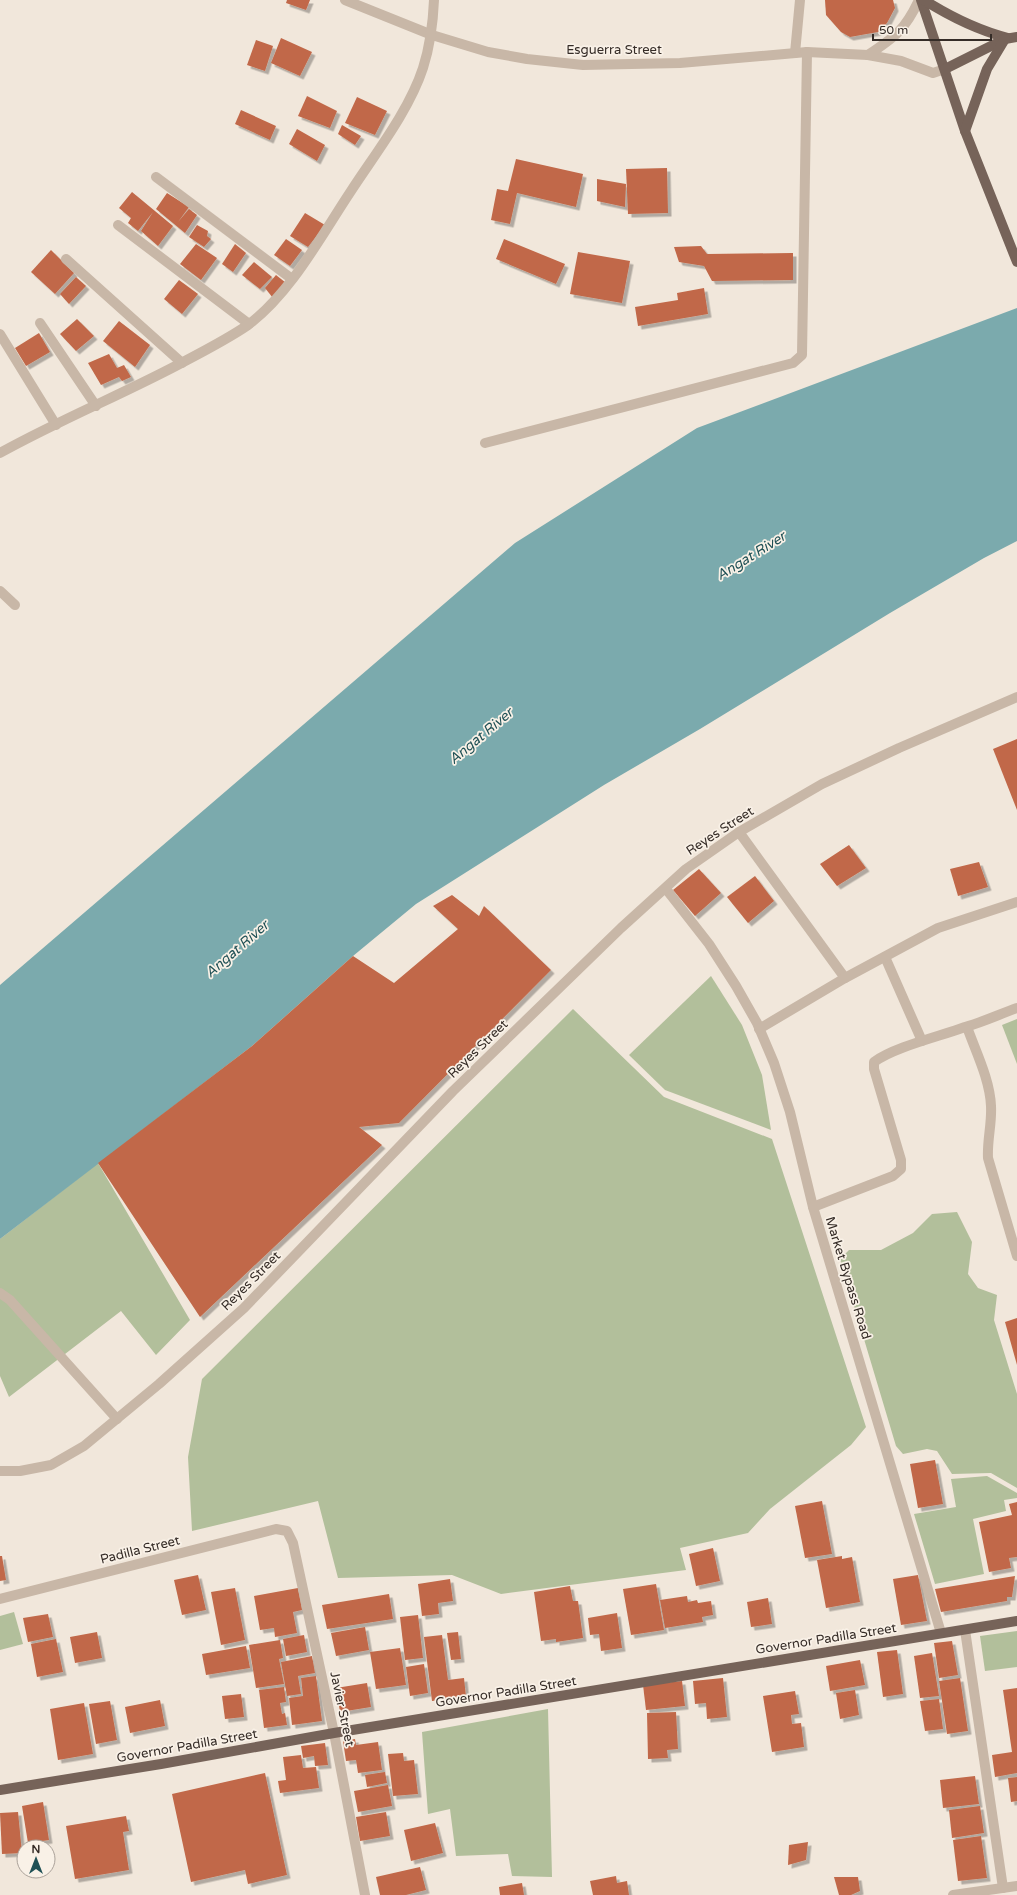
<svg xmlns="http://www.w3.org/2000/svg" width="1017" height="1895" viewBox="0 0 1017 1895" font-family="'Varela Round',sans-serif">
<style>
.green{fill:#b2bf9b}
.water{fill:#7baaad}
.building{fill:#c16848;filter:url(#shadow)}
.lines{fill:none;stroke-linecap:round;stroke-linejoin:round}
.minor{stroke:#c8b7a7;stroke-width:10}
.major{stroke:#766359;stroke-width:10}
.labels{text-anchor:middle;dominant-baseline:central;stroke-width:3.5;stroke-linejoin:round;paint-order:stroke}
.street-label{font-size:13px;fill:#352c27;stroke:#f9f1e7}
.water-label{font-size:14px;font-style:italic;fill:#1f5055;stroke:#f9f1e7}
</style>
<defs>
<filter id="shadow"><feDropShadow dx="3.5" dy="3.5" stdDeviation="0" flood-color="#0004"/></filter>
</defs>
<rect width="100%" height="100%" fill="#f1e7db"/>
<g class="green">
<path d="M711 976 742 1025 762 1075 771 1130 665 1090 629 1055Z"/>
<path d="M573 1009 664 1097 772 1139 866 1427 851 1445 770 1509 748 1533 680 1548 686 1570 501 1594 452 1575 338 1578 318 1501 192 1531 188 1457 202 1379Z"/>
<path d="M1017 1019V1064L1002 1025Z"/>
<path d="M98 1163 190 1320 156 1355 121 1311 9 1397 0 1376V1239Z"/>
<path d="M957 1212 972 1242 968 1274 978 1288 997 1295 994 1320 1017 1394V1488L991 1473 952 1474 937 1451 927 1449 903 1454 896 1446 840 1259 849 1250H881L913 1233 932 1214Z"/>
<path d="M987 1476 1017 1493V1498L1004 1500 1006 1511 973 1519 984 1574 935 1584 914 1514 956 1507 951 1479Z"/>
<path d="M14 1612 23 1644 0 1650V1616Z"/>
<path d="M1017 1631V1667L985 1671 980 1636Z"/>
<path d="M548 1709 552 1877 512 1876 508 1854 456 1856 450 1809 428 1814 422 1732Z"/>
</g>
<path class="water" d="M1017 308V541L984 558 890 613 700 729 604 785 416 904 353 956 252 1046 0 1239V985L515 543 697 428Z"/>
<g class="building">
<path d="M287 0H310L306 10 286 3Z"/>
<path d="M825 0H893L895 8 887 23 878 32 850 37 841 32 826 15Z"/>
<path d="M281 38 312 52 300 76 271 63Z"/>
<path d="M256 40 273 46 265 71 247 65Z"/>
<path d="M307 96 337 111 330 128 298 116Z"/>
<path d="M357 97 387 111 375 135 345 123Z"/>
<path d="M241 110 276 126 270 140 235 124Z"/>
<path d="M342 125 361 136 355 145 338 134Z"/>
<path d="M297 129 325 145 317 161 289 144Z"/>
<path d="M516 159 583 174 576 207 517 193 510 224 491 220 497 189 508 191Z"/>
<path d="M667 168 668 213 628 214 626 169Z"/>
<path d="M597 179 626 184 625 207 597 201Z"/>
<path d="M132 192 173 226 158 246 141 231 153 212 138 231 128 223 131 218 119 208Z"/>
<path d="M167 193 189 207 178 222 189 209 197 215 185 233 156 209Z"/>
<path d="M305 213 325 225 308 247 290 236Z"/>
<path d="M197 225 208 231 207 236 211 239 204 247 189 237Z"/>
<path d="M286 239 302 250 290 266 274 255Z"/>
<path d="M504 239 565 264 556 284 496 259Z"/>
<path d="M196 244 217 258 201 280 180 264Z"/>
<path d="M235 244 246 253 233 272 222 264Z"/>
<path d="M701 246 707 254 793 253V280L712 281 704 266 679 262 674 247Z"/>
<path d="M51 250 74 273 55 294 31 272Z"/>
<path d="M578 252 630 261 622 303 570 294Z"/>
<path d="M254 262 272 277 260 289 242 275Z"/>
<path d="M276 275 286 283 273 298 265 288Z"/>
<path d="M76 277 86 286 69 304 60 294Z"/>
<path d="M179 280 198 294 182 314 164 299Z"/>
<path d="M704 288 708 314 638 326 635 307 678 300 677 293Z"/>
<path d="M77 319 94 336 76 351 60 334Z"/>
<path d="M119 321 150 345 135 367 103 341Z"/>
<path d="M39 333 50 352 26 366 15 348Z"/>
<path d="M109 354 117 368 124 365 131 377 122 381 119 377 101 385 88 363Z"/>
<path d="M1017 739V810L993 749Z"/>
<path d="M849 845 866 868 837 886 820 864Z"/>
<path d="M979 862 988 887 958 896 950 869Z"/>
<path d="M699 869 721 893 695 916 673 890Z"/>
<path d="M755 876 774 901 748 923 727 897Z"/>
<path d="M452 895 479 916 484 906 551 970 399 1123 359 1127 382 1145 200 1317 98 1163 252 1046 353 956 394 983 458 929 433 906Z"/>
<path d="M1017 1318V1365L1005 1322Z"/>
<path d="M935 1460 943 1504 918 1508 910 1464Z"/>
<path d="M822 1501 832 1554 805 1558 795 1506Z"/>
<path d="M1017 1502V1557L1009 1558 1011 1568 989 1572 979 1522 1012 1515 1009 1504Z"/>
<path d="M713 1548 720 1581 696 1586 689 1554Z"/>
<path d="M0 1556H2L6 1580 0 1581Z"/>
<path d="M842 1556V1559L852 1557 860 1602 826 1608 817 1560Z"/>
<path d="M198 1575 206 1610 182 1615 174 1580Z"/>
<path d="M918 1575 927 1621 901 1625 893 1579Z"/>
<path d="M1015 1576 1012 1597H1007V1601L941 1612 935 1589Z"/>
<path d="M450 1579 453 1601 438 1603 439 1614 422 1616 418 1584Z"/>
<path d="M656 1584 664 1630 631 1635 623 1589Z"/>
<path d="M570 1586 573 1601H578L583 1638 556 1642V1639L541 1641 534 1592Z"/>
<path d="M235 1588 245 1640 221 1645 211 1592Z"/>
<path d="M298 1588 302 1610 293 1612 297 1633 275 1637 274 1628 260 1630 254 1596Z"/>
<path d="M389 1594 393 1619 327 1629 322 1605Z"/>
<path d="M687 1596 688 1602 697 1600 698 1603 711 1601 713 1615 702 1617 703 1622 665 1628 660 1600Z"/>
<path d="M768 1598 772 1624 751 1627 747 1602Z"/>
<path d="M617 1613 622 1648 601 1651 599 1634 590 1635 588 1618Z"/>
<path d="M48 1614 53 1637 28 1642 23 1618Z"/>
<path d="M418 1615 423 1658 405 1660 400 1617Z"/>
<path d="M365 1627 369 1650 336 1656 331 1633Z"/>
<path d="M97 1632 102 1658 75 1663 70 1637Z"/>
<path d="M458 1632 461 1659 451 1660 447 1633Z"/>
<path d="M304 1635 307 1652 286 1656 283 1639Z"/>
<path d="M442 1635 448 1680 464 1678 466 1697 432 1701 424 1637Z"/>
<path d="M56 1639 63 1672 37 1677 31 1644Z"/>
<path d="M280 1640 283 1658 279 1659 284 1684 256 1688 249 1645Z"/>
<path d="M952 1641 958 1675 939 1678 934 1643Z"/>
<path d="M246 1646 250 1668 206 1675 202 1654Z"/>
<path d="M400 1648 406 1685 376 1689 370 1652Z"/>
<path d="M897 1650 903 1694 883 1697 877 1652Z"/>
<path d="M932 1653 939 1696 920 1698 914 1656Z"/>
<path d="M312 1656 315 1673 298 1676 301 1694 287 1696 281 1662Z"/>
<path d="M860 1660 865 1685 830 1691 826 1666Z"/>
<path d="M424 1664 428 1693 410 1696 406 1667Z"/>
<path d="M316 1676 322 1721 292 1725 289 1698 303 1696 301 1678Z"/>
<path d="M723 1678 727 1717 707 1719 706 1703 695 1704 693 1681Z"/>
<path d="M960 1678 968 1731 947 1734 939 1681Z"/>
<path d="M682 1681 685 1706 646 1710 643 1685Z"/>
<path d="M367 1683 371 1707 340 1712 336 1688Z"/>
<path d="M284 1687 286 1702 280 1703 282 1714 285 1713 287 1725 264 1728 259 1690Z"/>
<path d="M1017 1688V1773L995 1777 992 1755 1012 1752 1003 1690Z"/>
<path d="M855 1690 859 1715 840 1719 836 1693Z"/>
<path d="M795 1691 799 1714 791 1715 792 1724 801 1723 804 1747 772 1752 763 1696Z"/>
<path d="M241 1694 244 1717 225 1719 222 1696Z"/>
<path d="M939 1699 943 1729 925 1731 920 1701Z"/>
<path d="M160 1700 165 1726 130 1733 125 1707Z"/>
<path d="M110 1701 117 1740 96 1744 89 1704Z"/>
<path d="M84 1703 93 1754 58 1760 50 1709Z"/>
<path d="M676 1712 678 1749 667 1750 668 1758 648 1759 647 1713Z"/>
<path d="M355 1739 356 1745 378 1742 382 1770 358 1773 356 1760 346 1761 343 1741Z"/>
<path d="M325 1743 328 1765 315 1766 314 1756 303 1758 301 1746Z"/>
<path d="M403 1753 404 1761 414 1760 418 1794 393 1796 388 1754Z"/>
<path d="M301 1755 303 1768 316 1767 319 1788 280 1793 278 1781 286 1780 283 1757Z"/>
<path d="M385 1772 387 1783 367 1787 365 1775Z"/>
<path d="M265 1773 287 1875 248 1884 245 1870 191 1882 172 1794Z"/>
<path d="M975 1776 979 1804 943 1808 940 1780Z"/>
<path d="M1017 1777V1801L1011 1802 1008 1778Z"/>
<path d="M388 1785 392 1806 358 1812 354 1791Z"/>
<path d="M43 1802 49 1840 28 1843 22 1806Z"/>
<path d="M980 1806 984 1833 952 1838 949 1810Z"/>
<path d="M18 1812 22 1853 2 1854 0 1813Z"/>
<path d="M386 1812 390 1836 360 1841 356 1817Z"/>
<path d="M126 1816 129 1831 123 1832 129 1870 75 1879 66 1826Z"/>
<path d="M435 1823 443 1853 411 1861 404 1830Z"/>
<path d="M981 1836 987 1878 958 1881 953 1840Z"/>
<path d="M808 1842 806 1860 788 1865 789 1845Z"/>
<path d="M420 1867 426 1890 406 1895H380L376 1877Z"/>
<path d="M616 1876 617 1883 627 1881 629 1895H593L590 1881Z"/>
<path d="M834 1877H858L860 1891 851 1895H839Z"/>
<path d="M522 1883 524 1895H500L499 1887Z"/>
</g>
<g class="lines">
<g class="minor">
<path d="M345 0 432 35 488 52 527 59 583 65 680 63 807 52 868 55 901 61 933 73 945 69"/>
<path d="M795 53 800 0"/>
<path d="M868 55C895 37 905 30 919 0"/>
<path d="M156 177 292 279"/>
<path d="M118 225 249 324"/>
<path d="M66 259 182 363"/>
<path d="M40 323 96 406"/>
<path d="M0 334 56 425"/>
<path d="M485 443 793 363 802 355 807 52"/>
<path d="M0 453C61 419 126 393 187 360 208 349 229 338 248 325 291 293 321 236 351 191 375 154 409 111 423 68 430 46 433 24 434 0"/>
<path d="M0 591 15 605"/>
<path d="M739 832 845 978"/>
<path d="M666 889 709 944 736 986 757 1023 774 1063 790 1112 813 1207 941 1633"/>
<path d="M885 957 922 1041"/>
<path d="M967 1027C976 1052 990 1080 991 1106 992 1124 987 1140 988 1158L1017 1256"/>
<path d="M759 1029 845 978 938 928 1017 902"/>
<path d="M813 1207 893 1176 901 1169V1160L874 1069V1062C894 1047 941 1036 965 1027 983 1022 1000 1014 1017 1008"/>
<path d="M0 1293 10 1300 117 1419"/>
<path d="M0 1471H20L51 1465 84 1446 159 1384 244 1308 453 1091 621 928 686 869 739 832 822 784 899 748 1017 697"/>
<path d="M0 1599 276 1529 287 1531 293 1543 334 1733 365 1895"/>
<path d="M965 1630 1003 1888"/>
<path d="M953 1895 1017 1886"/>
</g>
<g class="major">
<path d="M921 0 965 131 1017 262"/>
<path d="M924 0C951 17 977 30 1008 38"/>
<path d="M945 69 1005 39 1017 37"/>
<path d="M965 131 987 69 1005 39"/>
<path d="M0 1790 161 1764 334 1733 1017 1621"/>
</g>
</g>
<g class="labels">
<g class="street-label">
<text x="614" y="50">Esguerra Street</text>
<text transform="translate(720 831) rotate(-33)">Reyes Street</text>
<text transform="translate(478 1049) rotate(-44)">Reyes Street</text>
<text transform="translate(848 1278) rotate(73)">Market Bypass Road</text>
<text transform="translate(251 1281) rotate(-45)">Reyes Street</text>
<text transform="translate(140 1550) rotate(-14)">Padilla Street</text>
<text transform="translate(826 1639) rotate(-9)">Governor Padilla Street</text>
<text transform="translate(506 1692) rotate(-9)">Governor Padilla Street</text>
<text transform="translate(342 1709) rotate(78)">Javier Street</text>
<text transform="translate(187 1746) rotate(-10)">Governor Padilla Street</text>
</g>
<g class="water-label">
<text transform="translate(751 556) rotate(-32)">Angat River</text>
<text transform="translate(481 736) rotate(-40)">Angat River</text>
<text transform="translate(237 949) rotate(-41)">Angat River</text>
</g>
</g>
<g transform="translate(36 1859)"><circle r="19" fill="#f9f1e7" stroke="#aba29a"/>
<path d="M0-3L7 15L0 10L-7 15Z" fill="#1f5055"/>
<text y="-6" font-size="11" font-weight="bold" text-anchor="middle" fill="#352c27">N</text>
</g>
<path d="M873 34v6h118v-6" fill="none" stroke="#352c27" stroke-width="2"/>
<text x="879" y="34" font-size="12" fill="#352c27" stroke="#f9f1e7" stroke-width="3" paint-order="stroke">50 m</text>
</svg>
